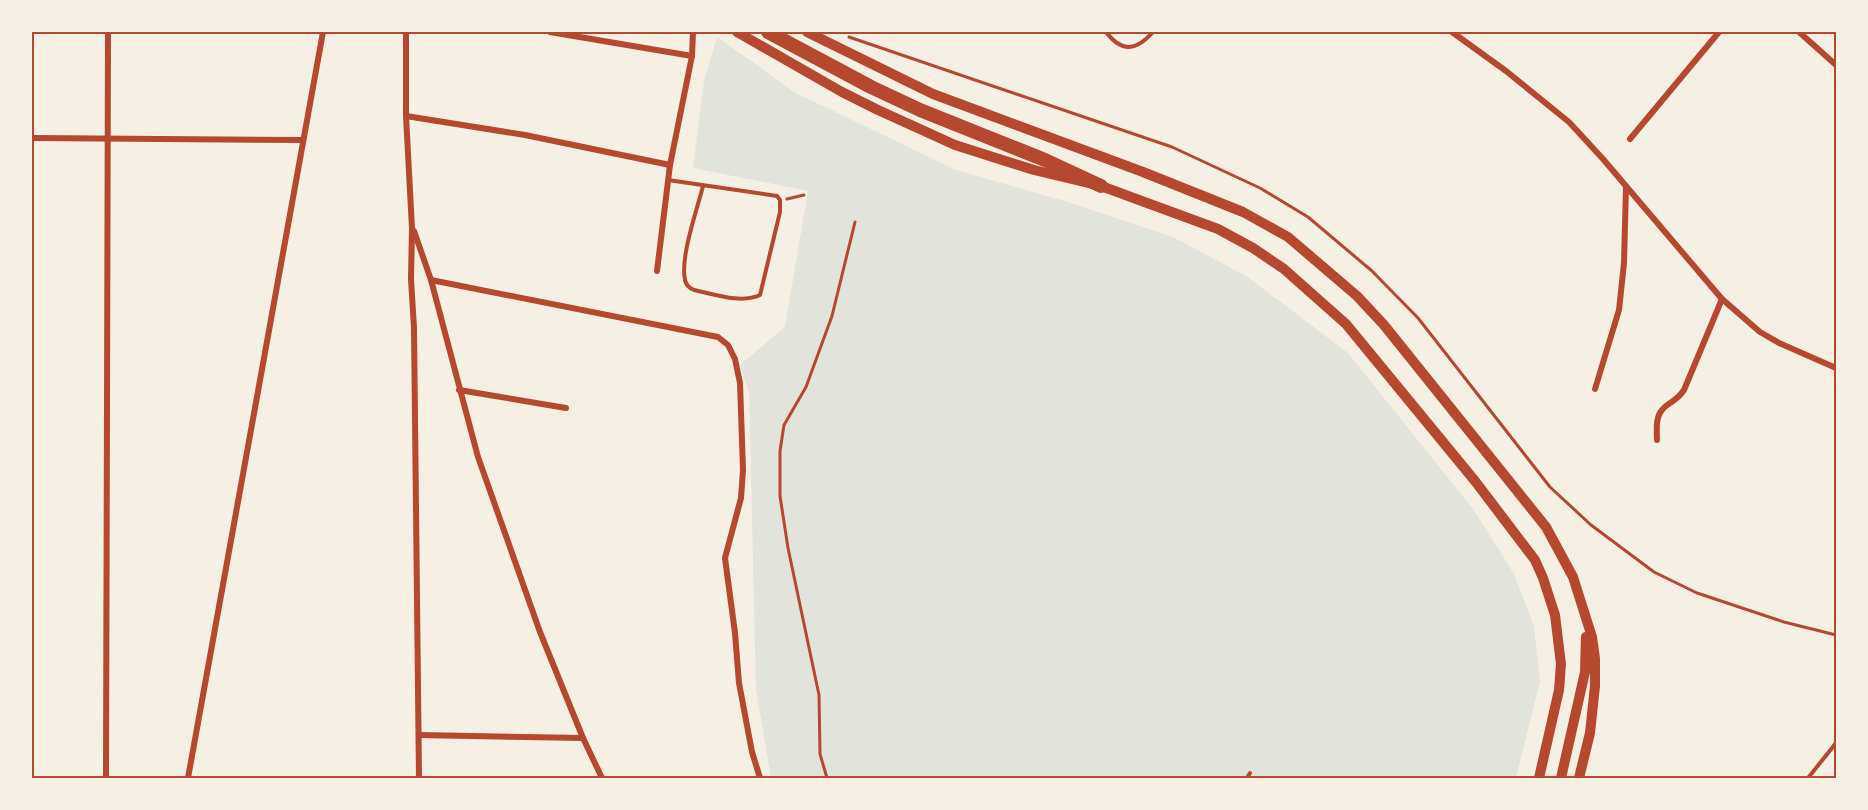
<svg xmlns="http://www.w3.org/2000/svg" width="1868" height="810" viewBox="0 0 1868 810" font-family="'Source Serif 4',serif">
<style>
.green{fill:#e2e4dc}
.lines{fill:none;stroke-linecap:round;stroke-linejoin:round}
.path{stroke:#b5482f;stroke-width:3}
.service{stroke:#b5482f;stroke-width:4}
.minor{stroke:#b5482f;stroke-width:6}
.secondary{stroke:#b5482f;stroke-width:10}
.motorway{stroke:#b5482f;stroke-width:14}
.neatline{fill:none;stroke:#b5482f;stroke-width:2}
</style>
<rect width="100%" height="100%" fill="#f6efe4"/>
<path class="green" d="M717 37 796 93 956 170 1068 202 1173 237 1246 276 1348 353 1473 509 1514 574 1534 626 1540 681 1516 778H771L756 690 749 393 740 365 785 327 808 191 693 168 704 81Z"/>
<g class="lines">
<g class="path">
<path d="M849 37 1172 147 1260 188 1308 217 1372 271 1418 318 1550 487 1591 525 1654 572 1697 593 1784 622 1836 635"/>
<path d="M787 199 804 195"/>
<path d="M827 778 820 754 819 695 788 548 780 496V451L784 425 806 387 832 316 855 222"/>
</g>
<g class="service">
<path d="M1106 32C1122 53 1136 51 1153 32"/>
<path d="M668 180 777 196 780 200V212L760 295C741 304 714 294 694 290 689 288 686 285 685 280 680 257 697 210 703 186"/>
<path d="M1247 778 1250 773"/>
<path d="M1808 778 1836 743"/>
</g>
<g class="minor">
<path d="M406 32V116L412 228 411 279 414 328 419 778"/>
<path d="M550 32 692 56"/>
<path d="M1452 32 1506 71 1569 122 1603 159 1722 299 1760 332 1779 343 1836 368"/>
<path d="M1799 32 1836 65"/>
<path d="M406 116 525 135 670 165"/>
<path d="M32 138 303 140"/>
<path d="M1630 139 1719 32"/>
<path d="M414 231 431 280 478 457 540 632 583 738 602 778"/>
<path d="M657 271 670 165 692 56 693 32"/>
<path d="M431 280 718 337 728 345 735 359 740 383 743 470 741 498 725 558 735 633 739 683 752 752 760 778"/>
<path d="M1595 389 1619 310 1624 263 1626 187"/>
<path d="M459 390 566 408"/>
<path d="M1657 440C1657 431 1655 418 1662 410 1668 402 1675 403 1684 390L1722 299"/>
<path d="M419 735 583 738"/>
<path d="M106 778 108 32"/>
<path d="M188 778 323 32"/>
</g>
<g class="secondary">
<path d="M737 32 842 92 878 110 955 145 1034 170 1101 186 1218 229 1253 248 1284 269 1346 324 1475 481 1535 560 1543 578 1555 615 1561 664 1559 690 1539 778"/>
<path d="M807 32 933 94 1143 172 1243 212 1288 237 1357 296 1384 325 1546 527 1573 577 1592 637 1595 659V686L1590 733 1579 778"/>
<path d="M1561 778 1585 672 1586 637"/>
</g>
<path class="motorway" d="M768 32 871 87 920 110 1045 160 1101 186"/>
</g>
<rect width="1868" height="810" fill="none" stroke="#f6efe4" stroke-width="66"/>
<rect x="33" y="33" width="1802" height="744" class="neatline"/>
</svg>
